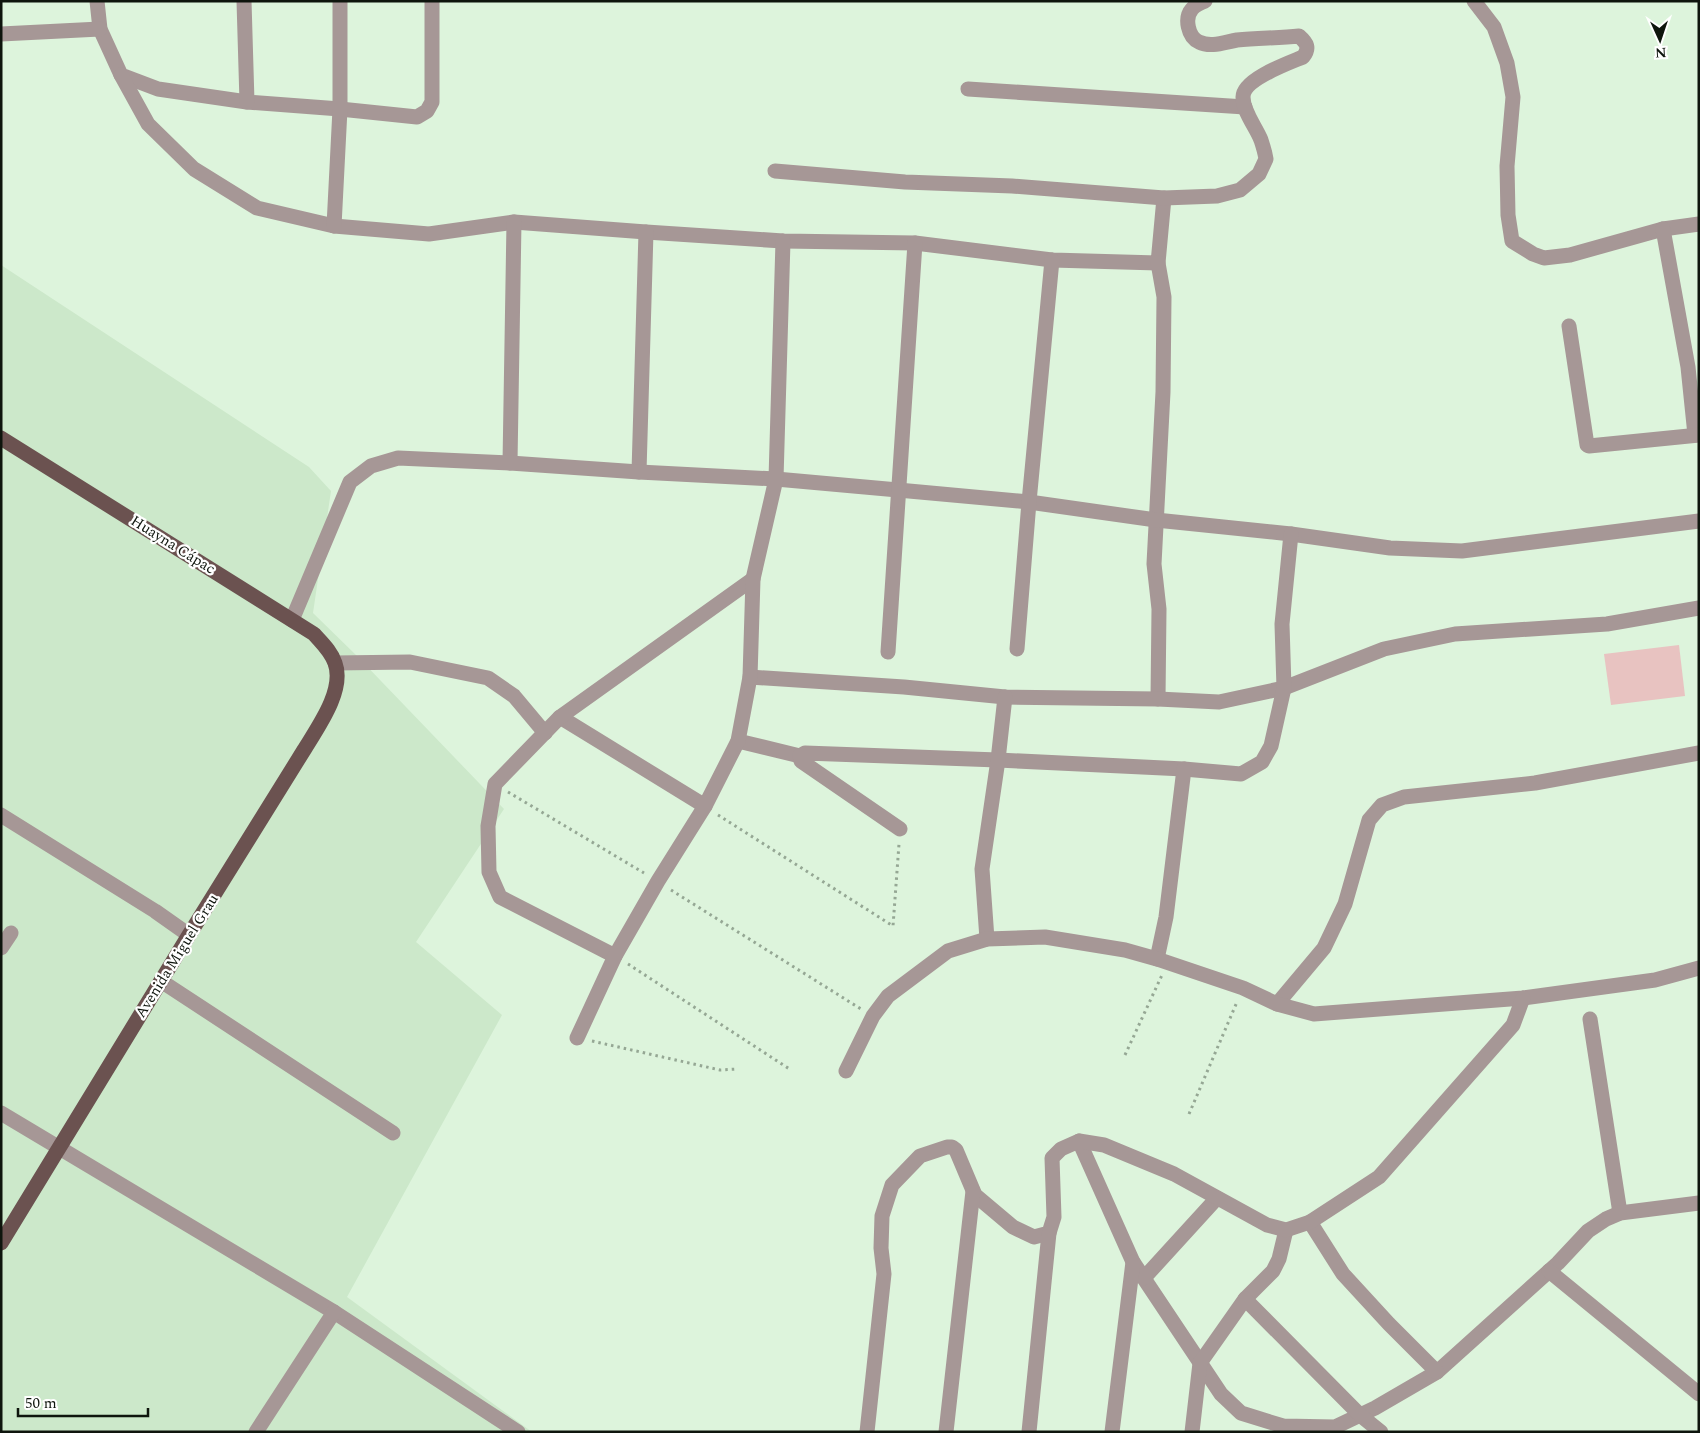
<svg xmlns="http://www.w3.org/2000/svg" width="1700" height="1433" viewBox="0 0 1700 1433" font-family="Spectral,serif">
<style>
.built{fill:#cce8ca}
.green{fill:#e8c3c1}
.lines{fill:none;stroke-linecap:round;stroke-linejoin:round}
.path{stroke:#95a794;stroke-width:3;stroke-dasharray:2.5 4;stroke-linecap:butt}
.minor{stroke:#a69796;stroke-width:15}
.major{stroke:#6b5250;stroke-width:15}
.labels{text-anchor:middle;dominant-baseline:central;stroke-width:4.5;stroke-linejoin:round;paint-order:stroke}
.street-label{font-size:15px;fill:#0e150d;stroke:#fff}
</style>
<rect width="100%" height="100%" fill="#ddf4dc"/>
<path class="built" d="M1 265 309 467 331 491 313 613 357 656 504 809 416 942 502 1015 347 1297 532 1432H1Z"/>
<path class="green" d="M1679 645 1685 696 1611 705 1604 654Z"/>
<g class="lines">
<g class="path">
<path d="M508 792 644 873"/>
<path d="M718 815 893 926 899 844"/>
<path d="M671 890 861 1009"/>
<path d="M628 964 791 1070"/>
<path d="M592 1041 720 1070 738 1069"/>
<path d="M1125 1055 1162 975"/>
<path d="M1189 1114 1237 1002"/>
</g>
<g class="minor">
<path d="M97 1 100 29 121 75 158 89 247 102 340 109 417 117 427 111 432 102V1"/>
<path d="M244 1 247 102"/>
<path d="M1474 1 1494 27 1507 63 1513 97 1507 166 1508 215 1512 241 1533 254 1544 258 1570 255 1663 229 1699 224"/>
<path d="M1 34 100 29"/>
<path d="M121 75 148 124 194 169 257 208 334 226 429 234 514 222 646 232 783 241 915 243 1052 260 1158 263 1164 198"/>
<path d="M968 89 1245 107"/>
<path d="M775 171 905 182 1012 186 1164 198 1217 196 1240 190 1259 174 1266 159C1265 153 1263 146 1261 140 1256 127 1243 112 1243 97 1243 79 1289 63 1303 57 1310 48 1307 43 1299 36 1278 38 1257 38 1237 40 1225 42 1211 48 1199 42 1188 37 1184 18 1192 9 1195 5 1200 3 1205 1"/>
<path d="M334 226 340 109V1"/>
<path d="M1663 229 1688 367 1695 435"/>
<path d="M1158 263 1164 297 1163 392 1154 564 1159 609 1158 699"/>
<path d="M1569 326 1587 445 1589 446 1699 435"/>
<path d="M510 463 514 222"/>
<path d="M639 472 646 232"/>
<path d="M292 620 350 482 371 466 398 458 510 463 639 472 776 479 898 490 1029 502 1156 520 1291 534 1390 548 1462 551 1699 521"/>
<path d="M1017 649 1029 502 1052 260"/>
<path d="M888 652 915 243"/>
<path d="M335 663 410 662 488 678 514 696 545 733"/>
<path d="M750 677 904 687 1005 697 1158 699 1219 702 1284 688 1384 649 1455 634 1607 624 1699 608"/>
<path d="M560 717 705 806"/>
<path d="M738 741 800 756"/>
<path d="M1 815 155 911 189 935"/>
<path d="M900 829 801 761 800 756 805 753 998 760 1184 769 1241 774 1262 762 1271 746 1284 688 1282 624 1291 534"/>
<path d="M987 939 982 869 998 760 1005 697"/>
<path d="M1 948 11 933"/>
<path d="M615 956 500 897 489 872 488 826 495 784 560 717 753 579"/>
<path d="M1157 959 1166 917 1184 769"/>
<path d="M161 981 393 1133"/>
<path d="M1277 1004 1324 948 1345 904 1369 820 1382 805 1404 797 1535 783 1699 753"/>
<path d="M1590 1019 1620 1213"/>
<path d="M577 1038 615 956 658 881 705 806 738 741 750 677 753 579 776 479 783 241"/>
<path d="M846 1071 873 1016 888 996 948 951 987 939 1045 937 1125 950 1157 959 1243 988 1277 1004 1314 1014 1523 998 1655 980 1699 968"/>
<path d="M1 1113 334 1312 518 1432"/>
<path d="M1079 1141 1133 1262 1221 1394 1241 1413 1283 1426 1335 1427 1375 1408 1437 1372 1558 1263 1588 1231 1606 1219 1620 1213 1699 1203"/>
<path d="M1310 1222 1343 1274 1389 1324 1437 1372"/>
<path d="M1549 1271 1699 1394"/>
<path d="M1144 1278 1217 1198"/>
<path d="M1245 1299 1273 1271 1279 1259 1286 1230"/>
<path d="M256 1432 334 1312"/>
<path d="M867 1432 884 1274 881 1248 882 1216 892 1185 920 1156 947 1147H952L956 1150 975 1195 1013 1227 1034 1237 1049 1233 1054 1217 1052 1158 1061 1149 1079 1141 1104 1145 1174 1174 1267 1225 1286 1230 1310 1222 1379 1177 1513 1025 1523 998"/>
<path d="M946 1432 973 1191"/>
<path d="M1029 1432 1049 1233"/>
<path d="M1112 1432 1133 1262"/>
<path d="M1192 1432 1200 1363 1245 1299 1360 1415 1381 1432"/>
</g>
<path class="major" d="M1 438 314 634C322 643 331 651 335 663 345 690 318 727 304 750L189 935 1 1243"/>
</g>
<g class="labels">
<g class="street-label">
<text transform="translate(173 545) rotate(32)">Huayna Cápac</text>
<text transform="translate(177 956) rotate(-58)">Avenida Miguel Grau</text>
</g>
</g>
<rect width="1700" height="1433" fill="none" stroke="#0e150d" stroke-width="5"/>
<g transform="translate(1660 40) rotate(177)" stroke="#ffffff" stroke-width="4" paint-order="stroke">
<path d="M0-4L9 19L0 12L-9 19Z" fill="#0e150d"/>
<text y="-8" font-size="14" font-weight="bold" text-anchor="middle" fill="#0e150d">N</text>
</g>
<path d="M18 1408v8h130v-8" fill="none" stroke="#0e150d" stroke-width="2.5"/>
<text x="25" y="1408" font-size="15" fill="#0e150d" stroke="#ffffff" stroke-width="4" paint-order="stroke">50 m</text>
</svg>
